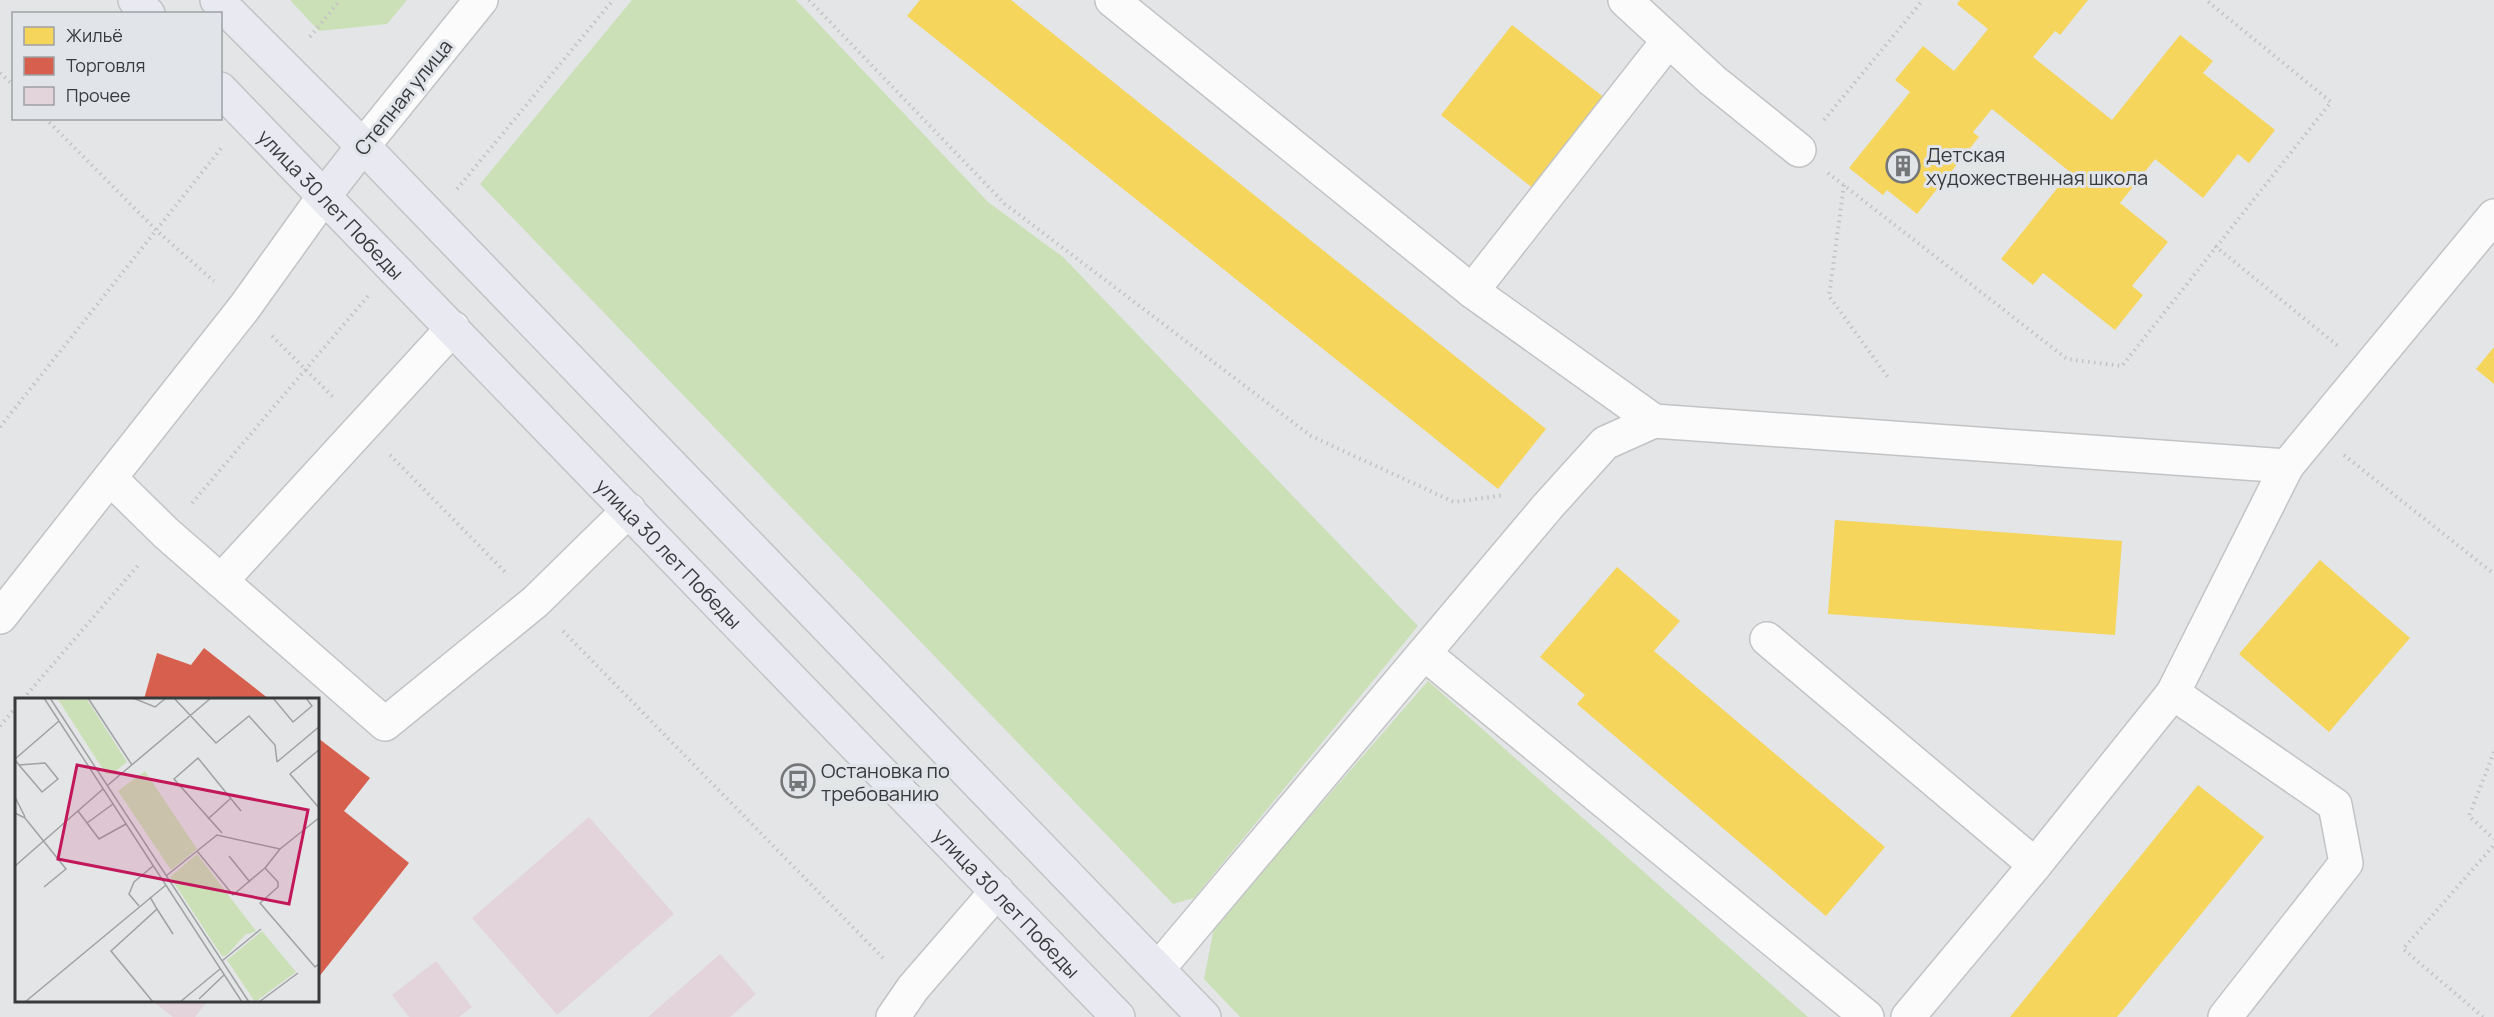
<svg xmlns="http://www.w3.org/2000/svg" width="2494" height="1017" viewBox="0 0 2494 1017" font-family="Manrope,sans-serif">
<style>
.green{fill:#cce0b8}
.homes{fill:#f6d55c}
.shops{fill:#d6604d}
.building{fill:#e3d4db}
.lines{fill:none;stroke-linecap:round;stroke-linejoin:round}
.minor-casing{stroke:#c2c3c5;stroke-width:36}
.major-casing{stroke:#c2c3c4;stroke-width:36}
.path{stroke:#c3c3c4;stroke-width:4;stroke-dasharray:1.5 4.5;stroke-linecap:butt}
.minor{stroke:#fbfbfb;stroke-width:33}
.major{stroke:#e9e9f1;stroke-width:33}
.labels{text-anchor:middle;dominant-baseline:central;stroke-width:6;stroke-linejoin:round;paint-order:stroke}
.street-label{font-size:20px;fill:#393a3c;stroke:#e1e4e9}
.poi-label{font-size:20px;fill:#393a3c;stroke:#e1e4e9;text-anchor:start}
.inset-road{fill:none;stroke:#9fa1a3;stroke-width:1.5}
.view{fill:#c2185b;fill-opacity:0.15;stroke:#c2185b;stroke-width:3}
.inset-edge{fill:none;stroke:#393a3c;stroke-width:3}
</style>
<rect width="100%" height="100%" fill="#e3e5e7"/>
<g class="green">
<path d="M290 0H407L387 24 319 31Z"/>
<path d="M632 0H796L988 202 1063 257 1418 626 1194 898 1173 904 480 184Z"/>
<path d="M1428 681 1808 1017H1240L1204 979 1214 927Z"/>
</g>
<g class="homes">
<path d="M920 0H1011L1546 429 1498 489 907 16Z"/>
<path d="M1960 0H2088L2060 35 2055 31 2033 57 2112 120 2180 35 2213 61 2203 73 2275 130 2249 163 2238 154 2203 198 2155 159 2120 203 2168 242 2132 286 2143 295 2115 330 2043 273 2033 285 2001 259 2070 172 1992 109 1973 132 1979 137 1917 214 1887 190 1883 195 1849 168 1910 92 1895 80 1923 46 1954 71 1988 29 1957 4Z"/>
<path d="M1512 25 1606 99 1534 189 1441 115Z"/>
<path d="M2494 347V384L2476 369Z"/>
<path d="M1835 520 2122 541 2115 635 1828 614Z"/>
<path d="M2320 560 2410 638 2329 732 2239 654Z"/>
<path d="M1617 567 1680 621 1654 651 1885 847 1826 916 1577 704 1585 695 1540 657Z"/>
<path d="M2198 785 2264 837 2117 1017H2010Z"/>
</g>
<g class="shops">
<path d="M204 648 269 699H144L157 653 191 665Z"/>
<path d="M318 738 370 778 344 811 409 863 318 978Z"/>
</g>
<g class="building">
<path d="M589 817 674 914 557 1015 472 918Z"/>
<path d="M720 954 756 994 730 1017H648Z"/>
<path d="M436 961 472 1007 459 1017H409L392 995Z"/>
<path d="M151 1000H205L207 1002 195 1017H173Z"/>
</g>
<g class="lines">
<g class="minor-casing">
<g id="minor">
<path d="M1112 0 1472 291 1654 421"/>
<path d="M1625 0 1712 80 1799 150"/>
<path d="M363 146 481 0"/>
<path d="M1472 291 1668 41"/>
<path d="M110 478 166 533 385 724 535 602 629 510"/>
<path d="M221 581 453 328"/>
<path d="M0 617 244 308 325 195"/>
<path d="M1767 639 2035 865"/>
<path d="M1425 654 1867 1017"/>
<path d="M1158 969 1548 506 1605 443 1654 421 2287 466 2494 216"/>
<path d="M893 1017 913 988 997 891"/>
<path d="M1908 1017 2035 865 2173 693"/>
<path d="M2225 1017 2346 863 2335 805 2173 693 2287 466"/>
</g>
</g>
<g class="major-casing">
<g id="major">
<path d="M135 0 148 14"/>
<path d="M217 0 363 146 1204 1017"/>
<path id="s1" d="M220 89 1118 1017"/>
<path d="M325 195 363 146"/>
</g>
</g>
<g class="path">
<path d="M809 0 1005 204 1311 436 1454 502 1505 495"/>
<path d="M310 37 340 0"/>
<path d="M0 73 14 86"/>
<path d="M45 118 157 231 214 281"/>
<path d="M1824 120 1923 0"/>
<path d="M1828 173 2067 359 2122 366 2331 102 2206 0"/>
<path d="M1844 185 1829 296 1890 380"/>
<path d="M457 189 613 0"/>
<path d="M2215 246 2338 346"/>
<path d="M272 336 335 399"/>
<path d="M0 427 223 146"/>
<path d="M390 455 507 574"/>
<path d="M2344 455 2494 574"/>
<path d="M192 503 368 296"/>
<path d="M563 631 885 960"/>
<path d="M23 699 140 563"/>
<path d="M0 726 16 707"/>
<path d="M2494 752 2469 816 2494 839"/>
<path d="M2483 1017 2403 949 2494 845"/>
</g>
<use href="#minor" class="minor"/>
<use href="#major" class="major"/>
</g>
<defs>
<g id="building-ring" transform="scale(1.725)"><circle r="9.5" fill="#e1e4e9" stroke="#747678" stroke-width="1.5"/><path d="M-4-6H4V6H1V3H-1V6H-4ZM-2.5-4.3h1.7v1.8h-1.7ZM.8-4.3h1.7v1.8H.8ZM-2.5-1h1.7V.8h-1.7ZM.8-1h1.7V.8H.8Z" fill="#747678"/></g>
<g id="bus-ring" transform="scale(1.725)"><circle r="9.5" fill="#e1e4e9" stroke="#747678" stroke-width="1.5"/><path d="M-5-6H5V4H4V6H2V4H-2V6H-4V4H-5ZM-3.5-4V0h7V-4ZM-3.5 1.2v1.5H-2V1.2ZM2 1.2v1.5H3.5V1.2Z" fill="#747678"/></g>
</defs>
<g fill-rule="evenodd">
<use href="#building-ring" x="1903" y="166"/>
<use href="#bus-ring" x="798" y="781"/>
</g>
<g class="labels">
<g class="street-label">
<text transform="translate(403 97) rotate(-51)">Степная улица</text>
<text stroke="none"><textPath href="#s1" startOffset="160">улица 30 лет Победы</textPath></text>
<text stroke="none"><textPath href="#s1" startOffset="646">улица 30 лет Победы</textPath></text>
<text stroke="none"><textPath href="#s1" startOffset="1132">улица 30 лет Победы</textPath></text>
</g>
<g class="poi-label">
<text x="1926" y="154">Детская<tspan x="1926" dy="23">художественная школа</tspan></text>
<text x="821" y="770">Остановка по<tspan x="821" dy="23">требованию</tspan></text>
</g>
</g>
<g transform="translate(15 698)">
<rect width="304" height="304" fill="#e3e5e7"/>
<path d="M42 0H71L112 64 97 76H91ZM130 73 182 151 156 172 103 93ZM182 156 241 233 230 237 211 258H207L155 179ZM247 233 281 274 240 304 212 262Z" fill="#cce0b8"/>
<path class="inset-road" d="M29 0 227 304M35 0 234 304M73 0 117 67M118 0 140 9 151 0M159 0 201 45 234 18 260 47 262 64M258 0 278 24 297 8 291 0M305 51 275 76 305 111M0 61 44 23M0 62 4 67 27 94 43 81 30 65 4 67M262 64 305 28M93 87 196 0M0 99 10 119M63 113 84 141 111 126M0 115 10 120 51 171 29 189M193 121 215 101M72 125 98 106M207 135 159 81 183 60 226 113M265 151 250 170 263 184V189L245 205 300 269 305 265M182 153 218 197 250 170M214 158 235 184M0 168 88 91M151 178 202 137 265 151 305 119M135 199 142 211 96 253 138 304M124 208 114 196 119 184 138 168M142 211 158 236M207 263 246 231M184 301 209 277M10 304 151 187M165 304 205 271M244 304 283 275"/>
<path class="view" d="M62 67 293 112 274 206 43 161Z"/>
<rect width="304" height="304" class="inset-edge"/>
</g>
<rect x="12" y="12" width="210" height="108" fill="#e1e4e9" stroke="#9ea0a4" stroke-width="1.5"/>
<rect x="24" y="27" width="30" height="18" fill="#f6d55c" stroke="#9ea0a4" stroke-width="1.5"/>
<text x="66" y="42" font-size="18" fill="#393a3c">Жильё</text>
<rect x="24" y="57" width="30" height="18" fill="#d6604d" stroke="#9ea0a4" stroke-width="1.5"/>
<text x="66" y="72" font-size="18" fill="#393a3c">Торговля</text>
<rect x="24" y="87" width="30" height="18" fill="#e3d4db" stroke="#9ea0a4" stroke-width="1.5"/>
<text x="66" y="102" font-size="18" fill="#393a3c">Прочее</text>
</svg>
